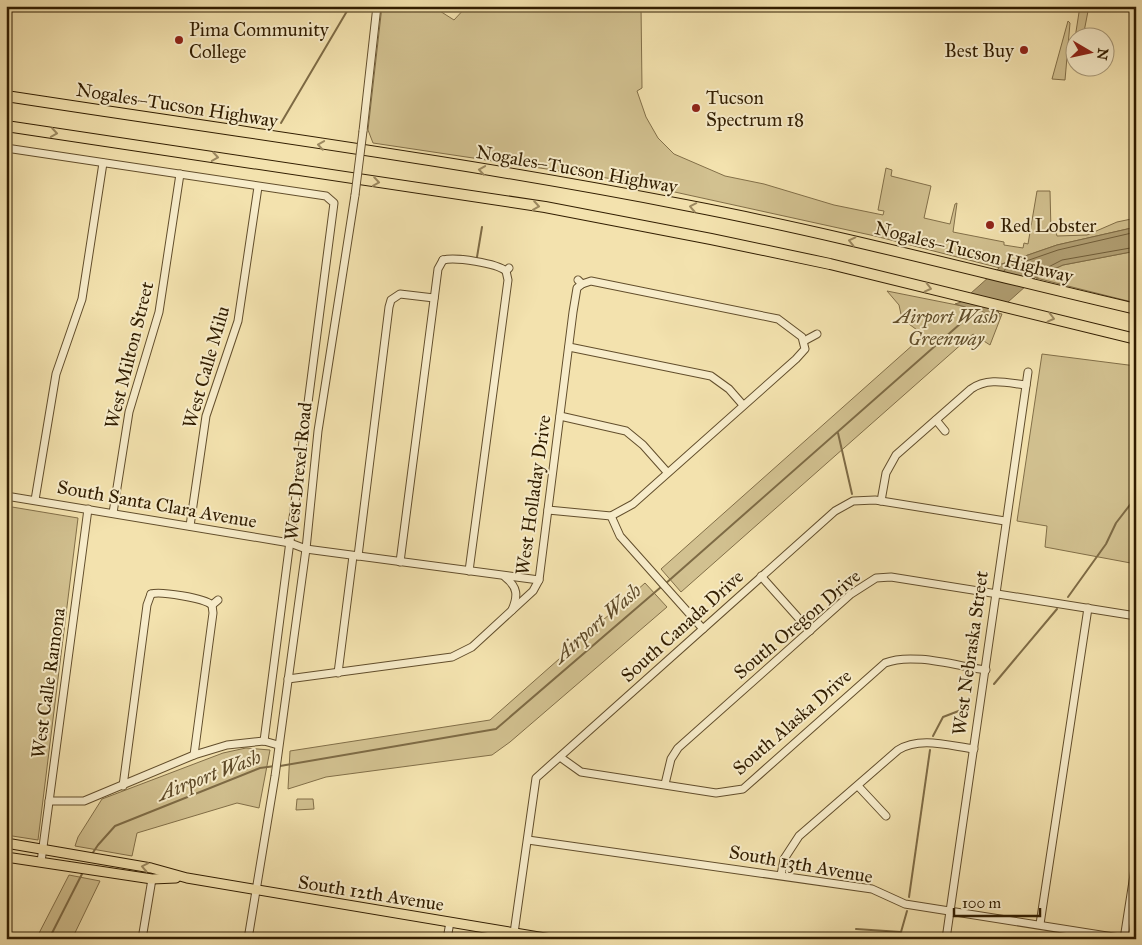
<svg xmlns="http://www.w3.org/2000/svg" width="1142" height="945" viewBox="0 0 1142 945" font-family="'IM FELL Great Primer',serif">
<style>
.green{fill:#d2c190;stroke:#826f48}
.water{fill:#b19f73;stroke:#7e6b45}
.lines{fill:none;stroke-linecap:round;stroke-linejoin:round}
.shore{stroke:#715e3a;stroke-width:1}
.stream{stroke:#7e6b45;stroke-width:2}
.minor-casing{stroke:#624e2c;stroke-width:9}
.major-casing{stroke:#311d00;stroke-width:11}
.highway-casing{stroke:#311d00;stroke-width:12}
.minor{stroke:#f7ecca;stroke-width:7}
.major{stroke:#f3e2ae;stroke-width:9}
.highway{stroke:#f3e2ae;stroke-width:10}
.minor-bridge-casing{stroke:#624e2c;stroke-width:9;stroke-linecap:butt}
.minor-bridge{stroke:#f7ecca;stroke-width:7}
.oneway{stroke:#9c8960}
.poi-dot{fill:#8f2418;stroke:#f7ecca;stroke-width:2}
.labels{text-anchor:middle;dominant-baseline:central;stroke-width:4;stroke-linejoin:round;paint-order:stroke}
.poi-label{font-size:19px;fill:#311d00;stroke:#f7ecca;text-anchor:start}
.street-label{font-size:19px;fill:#311d00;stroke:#f7ecca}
.park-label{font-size:19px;font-style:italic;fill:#614e2b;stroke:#f7ecca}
.water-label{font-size:20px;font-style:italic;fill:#5e4a28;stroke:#f7ecca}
</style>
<rect width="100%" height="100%" fill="#f3e2ae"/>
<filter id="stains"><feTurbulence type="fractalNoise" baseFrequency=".004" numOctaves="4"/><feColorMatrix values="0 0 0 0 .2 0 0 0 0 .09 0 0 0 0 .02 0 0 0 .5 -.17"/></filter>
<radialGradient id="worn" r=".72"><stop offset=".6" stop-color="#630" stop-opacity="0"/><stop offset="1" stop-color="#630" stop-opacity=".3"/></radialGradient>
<g class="green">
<path d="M382 6H432L454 20 467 6H641L642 88 637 91 646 117 658 138 674 154 725 176 764 184 834 205 883 215 884 211 878 210 886 168 892 170 891 176 931 186 924 218 950 224 955 204 957 203 953 232 1004 242V245L1023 248 1024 243 1028 244 1037 191H1050L1051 231 1056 232 1057 236 1087 235 1117 222 1136 218V227L1057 245 999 265 1000 268 875 236 620 180 373 143 368 130Z"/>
<path d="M1080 6H1089L1083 37 1075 38Z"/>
<path d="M1068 21 1070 23 1065 80 1052 79Z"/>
<path d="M1136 251V303L1036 278 1063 265Z"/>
<path d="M887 291 1002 314 990 345 973 334 681 592 661 569 924 335 902 319 899 305Z"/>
<path d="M1042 354 1136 366V564L1045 547 1047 526 1017 521Z"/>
<path d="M6 506 78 518 38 840 6 835Z"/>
<path d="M645 583 667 607 510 742 492 755 326 777 288 789 290 751 490 720Z"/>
<path d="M246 748 270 750 259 808 237 803 137 833 132 856 75 846 78 837 102 799 223 753Z"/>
<path d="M297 799H313L314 809 296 810Z"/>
<path d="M69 875 100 881 72 939H36Z"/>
</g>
<path class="water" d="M1136 227V251L1063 265 1036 277 998 311 1000 317 955 304 961 302 999 268V265L1057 245Z"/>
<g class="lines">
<g class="shore">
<path d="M1004 271 1006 268 1058 250 1136 232"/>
<path d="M1029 277 1062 260 1136 247"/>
</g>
<g class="stream">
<path d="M281 123 350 6"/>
<path d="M477 257 482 227"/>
<path d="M838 433 852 494"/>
<path d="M665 584 977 309"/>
<path d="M1068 597 1106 544 1116 523 1136 497"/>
<path d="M994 684 1057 609"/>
<path d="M933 736 943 717 969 707"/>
<path d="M280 766 496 729 661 587"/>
<path d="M92 854 98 845 115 826 260 768 275 766"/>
<path d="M909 897 930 750"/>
<path d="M856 929 901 932 907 911"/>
<path d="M49 939 83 872"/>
</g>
<g class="minor-casing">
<g id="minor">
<path d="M363 131 377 6"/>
<path d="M6 148 326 196 334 203 264 741"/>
<path d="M443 260C456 257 496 263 506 271"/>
<path d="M804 341 817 334"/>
<path d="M569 347 711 376 729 389 743 405"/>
<path d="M560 416 626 431 643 445 667 472"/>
<path d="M936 420 945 431"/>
<path d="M6 496 290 543 306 549 539 580"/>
<path d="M35 500 56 374 82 299 103 163"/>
<path d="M881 501 886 473 896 455 971 389C988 377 1008 383 1026 385"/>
<path d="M548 510 611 516 633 504 796 359 805 349 802 337 778 319 591 281 582 284 578 280"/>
<path d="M113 513 129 412 159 312 180 174"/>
<path d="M611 516 620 536 703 629"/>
<path d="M190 526 206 416 238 321 258 187"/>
<path d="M358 556 389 307 391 300 400 294 434 298"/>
<path d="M400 562 438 269 443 260"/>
<path d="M469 571 508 280 506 271 509 268"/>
<path d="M761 576 810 631"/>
<path d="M505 577C518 587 518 596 512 610"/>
<path d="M151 594C160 591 204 598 212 605"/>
<path d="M212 605 218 600"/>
<path d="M338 673 353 556"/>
<path d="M288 679 452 657 472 647 533 591 539 580 573 312 577 288 582 284"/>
<path d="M194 755 213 613 212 605"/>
<path d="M560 757 581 772 716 793 743 789 885 663C912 652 957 666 986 670"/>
<path d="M665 784 671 759 678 748 851 594 876 578 891 577 1136 616"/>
<path d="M123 786 147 605 151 594"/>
<path d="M858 786 886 816"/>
<path d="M49 801H84L194 755 227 745 264 741 278 745"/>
<path d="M528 840 872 889 905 904 1126 939"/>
<path d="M41 862 88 509"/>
<path d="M781 875 784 859 799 836 898 750C920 736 950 746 974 749"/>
<path d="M1040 924 1088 608"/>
<path d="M514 933 536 778 835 511 853 501 875 500 1005 521"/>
<path d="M142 939 152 879"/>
<path d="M248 939 275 776 306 549 318 431 355 195"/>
<path d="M447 939 450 922"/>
<path d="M946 939 1028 372"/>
<path d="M1124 939 1136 862"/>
</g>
</g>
<g class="major-casing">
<g id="major">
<path d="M6 843 151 868 187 878 551 939"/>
<path d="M6 857 152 879 176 878"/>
</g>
</g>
<g class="highway-casing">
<g id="highway">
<path d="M6 96C233 131 460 161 685 205 837 234 986 274 1136 309"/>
<path d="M6 126 545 207 711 239 830 264 1136 339"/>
</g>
</g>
<use href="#minor" class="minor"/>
<use href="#major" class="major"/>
<use href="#highway" class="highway"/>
<g class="minor-bridge-casing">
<path id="minor-bridge" d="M355 195 363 131"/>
</g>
<use href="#minor-bridge" class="minor-bridge"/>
</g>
<defs><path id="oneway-chevron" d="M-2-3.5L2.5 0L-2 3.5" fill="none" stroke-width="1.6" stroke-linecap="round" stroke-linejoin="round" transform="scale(1.25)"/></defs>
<g class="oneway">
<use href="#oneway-chevron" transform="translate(54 133) rotate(9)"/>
<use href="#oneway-chevron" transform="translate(321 145) rotate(-171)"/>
<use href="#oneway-chevron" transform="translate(215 157) rotate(9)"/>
<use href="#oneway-chevron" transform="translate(482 170) rotate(-171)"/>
<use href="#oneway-chevron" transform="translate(376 182) rotate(9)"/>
<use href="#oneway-chevron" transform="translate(536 206) rotate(9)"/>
<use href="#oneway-chevron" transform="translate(693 207) rotate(-169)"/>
<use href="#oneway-chevron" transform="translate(852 241) rotate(-167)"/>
<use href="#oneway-chevron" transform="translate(928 288) rotate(14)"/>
<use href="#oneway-chevron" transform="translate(1051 318) rotate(14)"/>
<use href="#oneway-chevron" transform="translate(145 867) rotate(-169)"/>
</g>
<g class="poi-dot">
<circle cx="179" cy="40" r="5"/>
<circle cx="1024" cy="50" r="5"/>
<circle cx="696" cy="108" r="5"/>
<circle cx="990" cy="225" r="5"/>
</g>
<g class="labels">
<g class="poi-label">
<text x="189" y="29">Pima Community<tspan x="189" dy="22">College</tspan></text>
<text x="1014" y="50" text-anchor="end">Best Buy</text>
<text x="706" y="97">Tucson<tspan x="706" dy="22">Spectrum 18</tspan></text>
<text x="1000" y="225">Red Lobster</text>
</g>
<g class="street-label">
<text transform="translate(177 105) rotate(9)">Nogales–Tucson Highway</text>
<text transform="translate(577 169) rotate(10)">Nogales–Tucson Highway</text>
<text transform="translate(974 252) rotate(14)">Nogales–Tucson Highway</text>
<text transform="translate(129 355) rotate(-76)">West Milton Street</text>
<text transform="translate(206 367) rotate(-74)">West Calle Milu</text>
<text transform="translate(298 471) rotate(-84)">West Drexel Road</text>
<text transform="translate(533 495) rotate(-82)">West Holladay Drive</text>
<text transform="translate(157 504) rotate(10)">South Santa Clara Avenue</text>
<text transform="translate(797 624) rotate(-40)">South Oregon Drive</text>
<text transform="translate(682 626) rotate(-42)">South Canada Drive</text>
<text transform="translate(970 653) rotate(-82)">West Nebraska Street</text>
<text transform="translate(48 683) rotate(-82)">West Calle Ramona</text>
<text transform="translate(792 722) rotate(-41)">South Alaska Drive</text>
<text transform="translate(801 864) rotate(10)">South 13th Avenue</text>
<text transform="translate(371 893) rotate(9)">South 12th Avenue</text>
</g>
<g class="park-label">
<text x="946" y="316">Airport Wash<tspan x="946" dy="22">Greenway</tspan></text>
</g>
<g class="water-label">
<text transform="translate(597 623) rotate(-41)">Airport Wash</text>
<text transform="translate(209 775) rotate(-21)">Airport Wash</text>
</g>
</g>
<rect width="1142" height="945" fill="none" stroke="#f3e2ae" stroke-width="25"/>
<rect x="8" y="8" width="1127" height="930" fill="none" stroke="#311d00" stroke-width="2.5"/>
<rect x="12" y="12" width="1117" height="920" fill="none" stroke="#311d00"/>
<g transform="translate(1090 52) rotate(99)"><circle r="24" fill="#f7ecca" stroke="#a89979"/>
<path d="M0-4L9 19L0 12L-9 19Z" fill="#8f2418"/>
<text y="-8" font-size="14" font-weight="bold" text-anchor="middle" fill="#311d00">N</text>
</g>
<path d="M954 908v8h86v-8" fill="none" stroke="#311d00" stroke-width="2.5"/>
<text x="962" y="908" font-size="15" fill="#311d00" stroke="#f7ecca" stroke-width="4" paint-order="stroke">100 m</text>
<rect width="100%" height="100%" filter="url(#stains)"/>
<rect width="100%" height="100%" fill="url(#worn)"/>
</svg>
